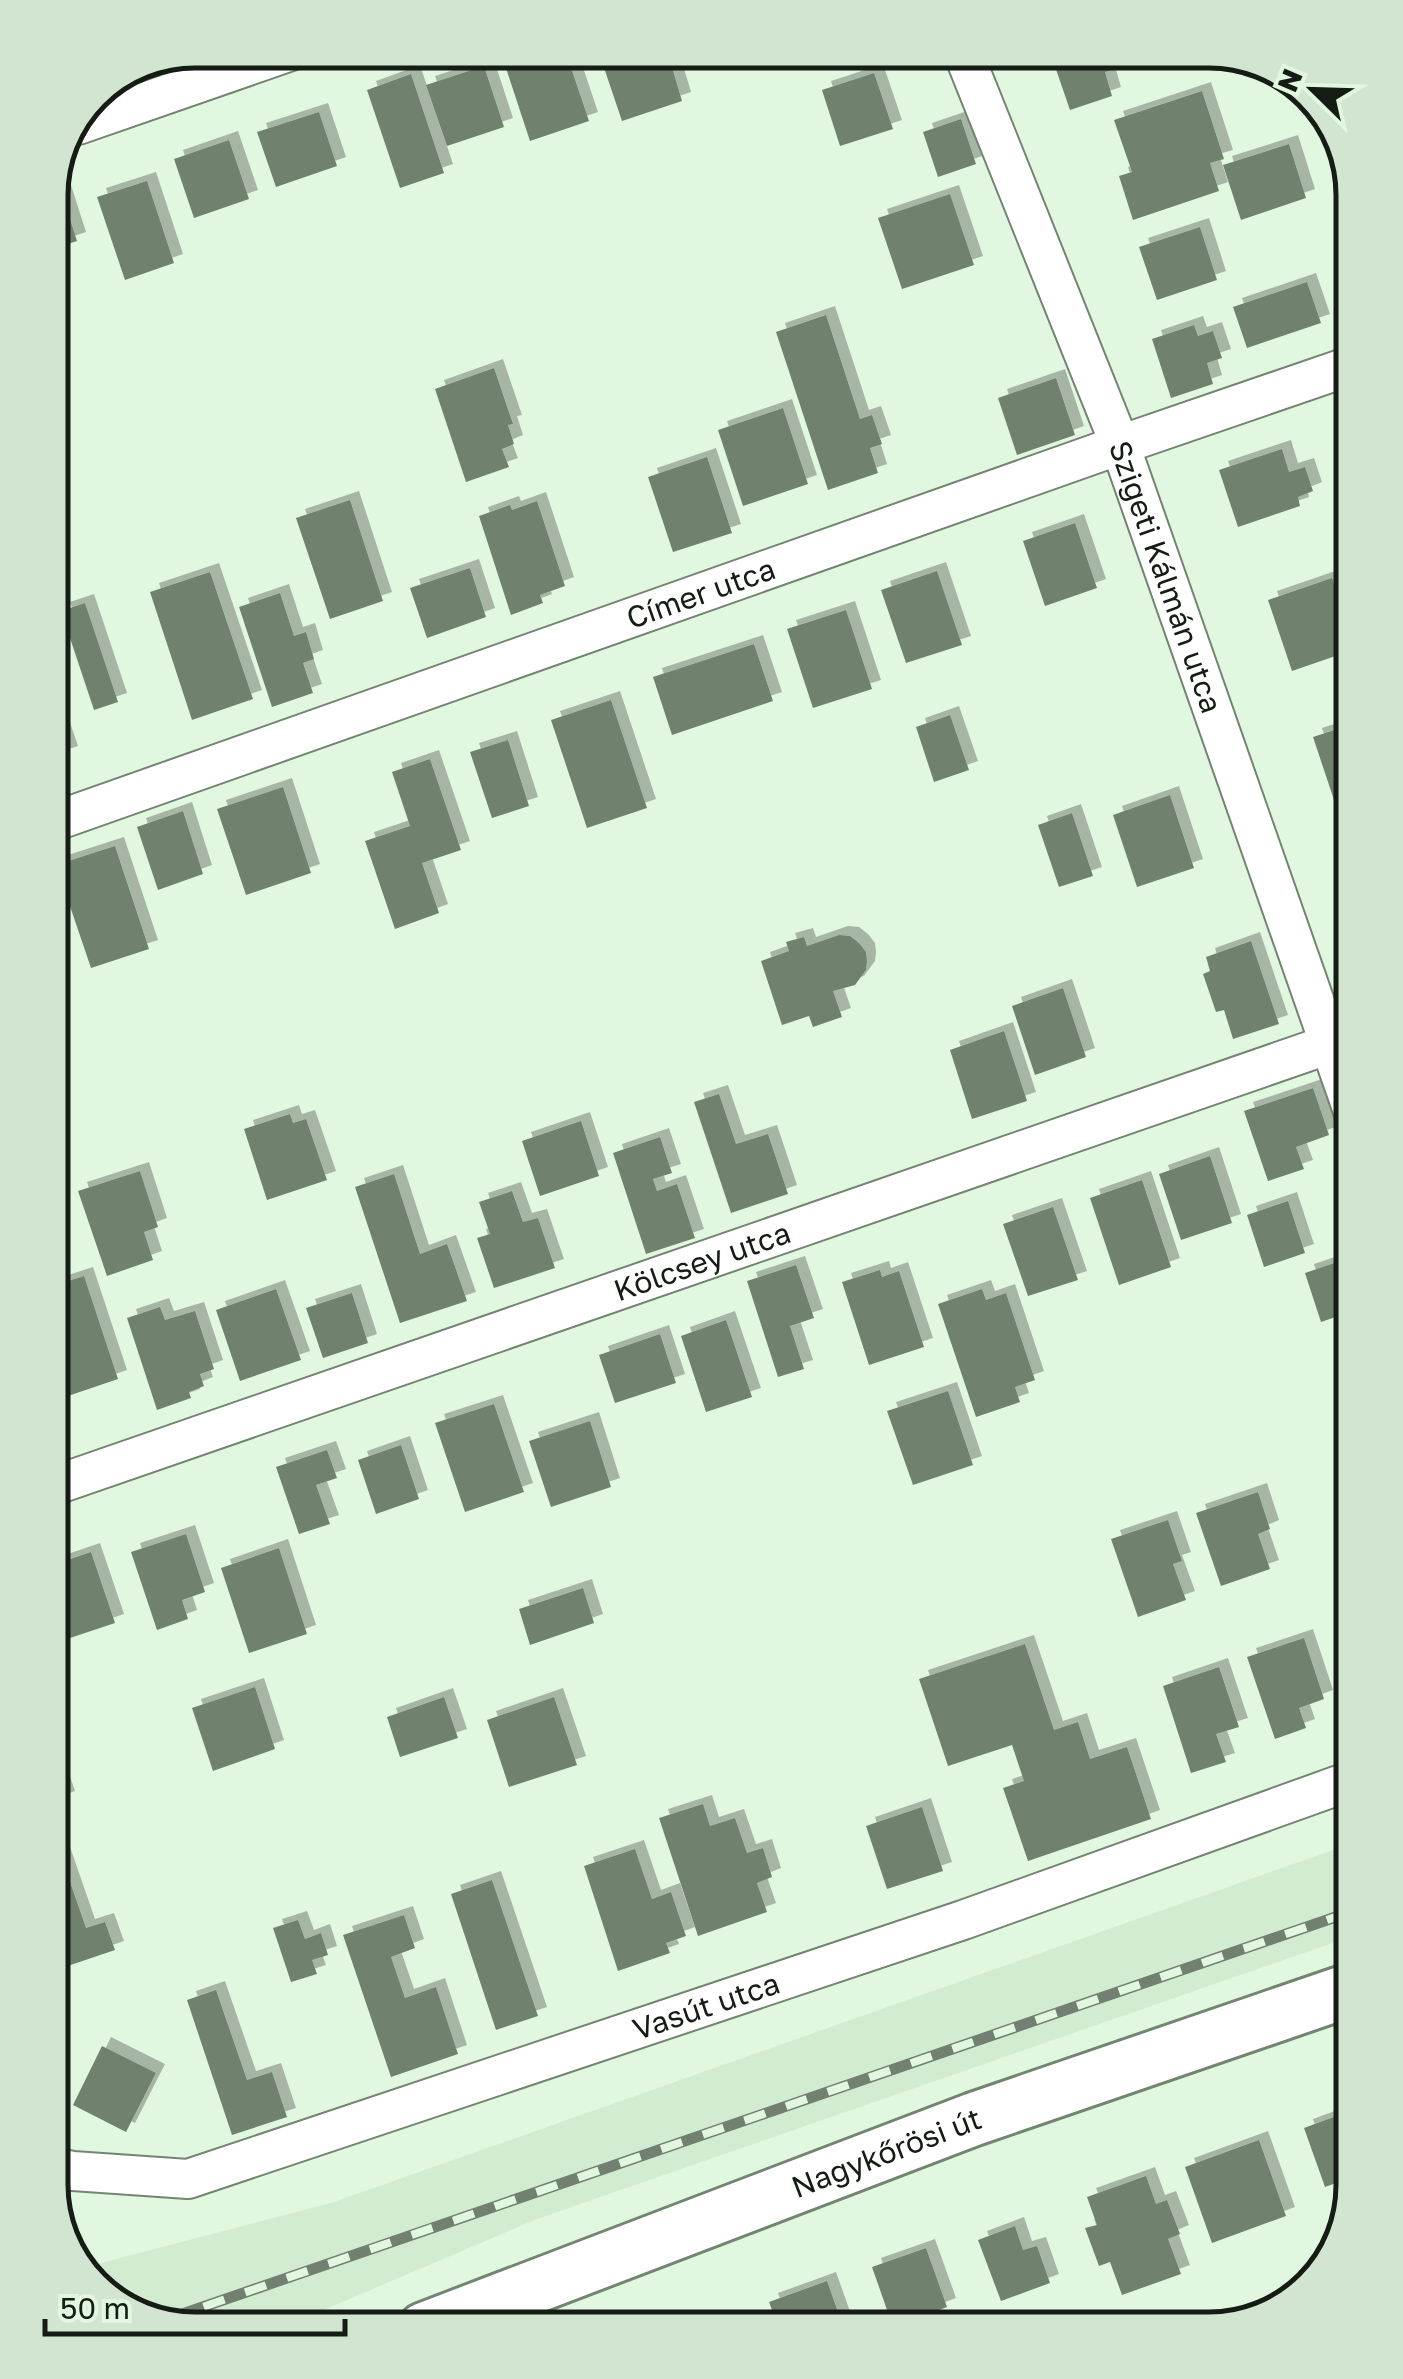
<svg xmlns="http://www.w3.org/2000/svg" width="1403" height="2379" viewBox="0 0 1403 2379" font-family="'Golos Text',sans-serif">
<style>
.built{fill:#d1ecd0}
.building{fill:#6f826e;filter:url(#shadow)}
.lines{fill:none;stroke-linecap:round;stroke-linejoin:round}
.minor-casing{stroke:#728571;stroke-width:42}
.secondary-casing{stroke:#728571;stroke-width:58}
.minor{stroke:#fff;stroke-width:38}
.secondary{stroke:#fff;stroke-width:52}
.rail-casing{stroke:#728071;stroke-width:11}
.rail{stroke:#e2f7e0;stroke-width:8;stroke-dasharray:22;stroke-linecap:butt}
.labels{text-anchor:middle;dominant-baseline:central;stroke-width:9;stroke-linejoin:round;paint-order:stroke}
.street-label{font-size:30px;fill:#141c14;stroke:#e2f7e0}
.rim{fill:none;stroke:#141c14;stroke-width:5}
</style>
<defs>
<filter id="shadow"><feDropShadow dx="9" dy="-9" stdDeviation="0" flood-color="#0004"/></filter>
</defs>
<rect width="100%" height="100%" fill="#e2f7e0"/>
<path class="built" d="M1353 1843V1936L537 2219 279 2329H185L114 2304 82 2268 331 2203Z"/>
<g class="building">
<path d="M529 50H565L589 121 530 141 503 59Z"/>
<path d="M598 50H675L678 61 671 64 682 101 622 121Z"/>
<path d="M1056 50H1168V51L1105 72 1112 96 1070 110 1050 52Z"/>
<path d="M484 66 504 127 447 146 426 85Z"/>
<path d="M874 73 893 129 840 146 822 90Z"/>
<path d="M411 74 444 173 400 188 367 90Z"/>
<path d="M1202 91 1224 159 1210 163 1219 191 1133 220 1119 176 1132 172 1114 120Z"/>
<path d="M319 112 337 166 276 187 257 132Z"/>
<path d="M961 119 976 164 938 177 923 132Z"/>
<path d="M229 140 249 199 194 218 174 159Z"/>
<path d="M1289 144 1306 198 1241 220 1223 165Z"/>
<path d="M147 181 174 263 125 280 97 197Z"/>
<path d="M62 194 77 241 50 250V198Z"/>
<path d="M950 194 974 265 902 289 878 218Z"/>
<path d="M1200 227 1217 280 1157 300 1139 247Z"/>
<path d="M1353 241V285H1352L1339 245Z"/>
<path d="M1307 282 1321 323 1247 348 1233 307Z"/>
<path d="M826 315 860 419 872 415 882 444 870 448 878 473 828 490 776 332Z"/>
<path d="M1194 325 1198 336 1213 331 1222 358 1207 363 1213 384 1171 398 1152 339Z"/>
<path d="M494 368 513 424 508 425 514 444 502 449 509 467 466 482 435 389Z"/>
<path d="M1056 378 1075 435 1017 455 998 398Z"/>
<path d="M783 408 808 484 743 506 718 430Z"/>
<path d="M1353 446V489H1352L1340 451Z"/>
<path d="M1282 449 1289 472 1305 467 1313 491 1298 497 1300 506 1238 527 1219 470Z"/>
<path d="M707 457 732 533 673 552 648 477Z"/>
<path d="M350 500 383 601 330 619 296 518Z"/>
<path d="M537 501 565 586 540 595 543 603 511 615 479 516 510 505 512 510Z"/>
<path d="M1075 523 1097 588 1045 606 1023 541Z"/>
<path d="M470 568 486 617 427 638 410 588Z"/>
<path d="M937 571 962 645 906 663 881 590Z"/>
<path d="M210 572 253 699 192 720 150 592Z"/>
<path d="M1332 578 1353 642V650L1292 671 1268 600Z"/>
<path d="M280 593 294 636 306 632 314 659 303 663 313 693 272 707 239 607Z"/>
<path d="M85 603 118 702 94 710 61 611Z"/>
<path d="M846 610 872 689 813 708 787 629Z"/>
<path d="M754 644 773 701 672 735 653 677Z"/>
<path d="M50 699 69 755 50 761Z"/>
<path d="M611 700 647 808 587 828 551 720Z"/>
<path d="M950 715 969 770 934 782 916 727Z"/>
<path d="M1353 724V794L1334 800 1313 737Z"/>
<path d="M508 740 529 806 492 818 470 752Z"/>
<path d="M430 759 461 850 422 863 439 913 395 929 365 841 410 826 392 772Z"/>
<path d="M283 787 311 873 246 895 217 809Z"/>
<path d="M1170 795 1194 868 1137 887 1113 815Z"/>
<path d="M183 811 203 874 158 890 137 827Z"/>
<path d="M1072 813 1093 876 1059 887 1038 825Z"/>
<path d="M115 846 149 949 91 968 56 865Z"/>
<path d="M839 935 850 936 859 943 866 952 867 961 866 970 855 985 833 991 842 1017 813 1027 809 1016 782 1025 761 961 789 951 786 942 804 937 807 946Z"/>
<path d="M1251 941 1279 1024 1233 1039 1224 1010 1216 1012 1203 974 1210 971 1206 957Z"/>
<path d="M1063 988 1086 1057 1035 1075 1012 1006Z"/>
<path d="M1004 1031 1027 1101 972 1119 950 1050Z"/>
<path d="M1313 1088 1329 1135 1296 1147 1304 1169 1268 1181 1244 1111Z"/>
<path d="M719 1094 736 1144 768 1134 788 1194 731 1213 694 1102Z"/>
<path d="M290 1114 293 1123 306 1119 327 1180 267 1200 244 1129Z"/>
<path d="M581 1121 599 1176 540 1196 522 1141Z"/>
<path d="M660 1137 672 1173 653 1179 657 1191 677 1184 695 1238 646 1254 613 1153Z"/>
<path d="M1210 1156 1232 1223 1181 1240 1159 1174Z"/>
<path d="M140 1171 158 1227 144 1232 153 1260 107 1276 78 1191Z"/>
<path d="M394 1174 420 1254 447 1244 467 1301 400 1323 355 1187Z"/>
<path d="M1142 1180 1171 1267 1119 1285 1090 1198Z"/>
<path d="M512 1191 523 1222 538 1218 555 1268 494 1288 477 1238 490 1234 479 1202Z"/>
<path d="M1288 1201 1305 1253 1264 1267 1247 1215Z"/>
<path d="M1053 1207 1078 1280 1028 1296 1003 1224Z"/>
<path d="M1349 1258 1353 1269V1311L1321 1322 1305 1273Z"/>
<path d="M796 1265 814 1318 790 1326 804 1369 778 1377 747 1281Z"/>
<path d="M880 1270 882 1277 899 1271 924 1347 869 1365 842 1282Z"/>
<path d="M84 1276 118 1379 68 1396 50 1344V1287Z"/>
<path d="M276 1289 301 1360 240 1381 216 1310Z"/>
<path d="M982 1289 986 1300 1006 1293 1035 1380 1015 1387 1020 1402 976 1417 938 1304Z"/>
<path d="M352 1293 368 1343 323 1358 306 1308Z"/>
<path d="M160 1307 165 1320 195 1311 214 1369 200 1374 204 1386 189 1392 191 1398 157 1410 127 1318Z"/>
<path d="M726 1320 752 1397 706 1412 681 1336Z"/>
<path d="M660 1334 676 1383 615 1403 599 1355Z"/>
<path d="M948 1391 973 1465 913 1485 887 1411Z"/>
<path d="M494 1404 524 1492 465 1512 435 1423Z"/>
<path d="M1353 1416V1441L1352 1442 1345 1419Z"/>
<path d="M590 1421 611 1487 551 1507 529 1441Z"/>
<path d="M401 1445 419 1499 376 1514 358 1460Z"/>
<path d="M327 1450 337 1478 316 1485 330 1524 299 1534 276 1467Z"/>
<path d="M1258 1492 1270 1529 1258 1534 1270 1569 1221 1586 1196 1513Z"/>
<path d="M1168 1520 1182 1561 1173 1564 1186 1600 1138 1617 1111 1539Z"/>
<path d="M1353 1522V1560H1352L1341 1526Z"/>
<path d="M186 1534 205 1592 182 1600 188 1619 157 1630 131 1552Z"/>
<path d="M279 1548 307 1634 249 1653 221 1568Z"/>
<path d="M91 1552 115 1623 55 1643 50 1628V1566Z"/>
<path d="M583 1588 594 1623 530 1645 519 1609Z"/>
<path d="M1304 1638 1324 1699 1299 1708 1306 1728 1275 1739 1247 1657Z"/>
<path d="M1025 1644 1054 1730 1078 1722 1090 1759 1127 1747 1151 1819 1028 1861 1003 1788 1024 1781 1012 1745 948 1766 919 1679Z"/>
<path d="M1353 1646V1700H1352L1336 1652Z"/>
<path d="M1219 1667 1239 1727 1216 1734 1226 1762 1191 1773 1163 1686Z"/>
<path d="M255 1687 275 1749 213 1771 192 1708Z"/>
<path d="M444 1697 458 1738 400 1757 387 1717Z"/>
<path d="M554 1697 577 1765 509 1787 487 1720Z"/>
<path d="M54 1765 66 1800 50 1806V1767Z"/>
<path d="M703 1804 710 1826 735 1818 747 1853 763 1848 772 1877 757 1883 767 1912 698 1936 659 1818Z"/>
<path d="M922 1807 943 1871 887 1889 866 1826Z"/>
<path d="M635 1849 652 1899 671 1892 686 1936 666 1943 670 1953 618 1971 584 1866Z"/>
<path d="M60 1853 86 1928 105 1922 115 1950 50 1972V1857Z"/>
<path d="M492 1880 538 2016 496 2030 451 1894Z"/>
<path d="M404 1915 415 1948 391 1957 405 1998 436 1987 458 2054 391 2077 343 1935Z"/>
<path d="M298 1920 305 1939 321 1933 328 1955 312 1960 317 1974 291 1982 273 1928Z"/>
<path d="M216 1990 247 2080 272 2072 287 2117 232 2135 187 2000Z"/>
<path d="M102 2046 156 2073 126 2132 73 2105Z"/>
<path d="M1353 2110V2177L1325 2187 1304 2128Z"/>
<path d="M1259 2140 1286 2216 1212 2243 1185 2167Z"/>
<path d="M1146 2176 1156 2204 1167 2200 1180 2234 1168 2239 1181 2274 1122 2295 1110 2262 1099 2266 1085 2228 1097 2225 1087 2197Z"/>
<path d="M1015 2226 1023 2250 1037 2246 1050 2283 1001 2301 978 2240Z"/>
<path d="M926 2248 947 2307 893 2327 872 2267Z"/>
<path d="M827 2281 844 2329H779L769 2302Z"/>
</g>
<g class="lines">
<g class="minor-casing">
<g id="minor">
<path id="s1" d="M962 50 1120 445 1353 1111"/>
<path d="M78 125 294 50"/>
<path id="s2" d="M50 823 1120 445 1353 365"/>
<path id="s3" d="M50 1487 1353 1036"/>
<path id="s4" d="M50 2166 73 2171 188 2179 963 1920 1353 1780"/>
</g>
</g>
<g class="secondary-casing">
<g id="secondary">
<path id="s5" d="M424 2329 974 2119 1353 1989"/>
</g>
</g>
<use href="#minor" class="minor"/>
<use href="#secondary" class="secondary"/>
<g class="rail-casing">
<path id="rail" d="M162 2321 1353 1911"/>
</g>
<use href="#rail" class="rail"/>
</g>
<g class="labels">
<g class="street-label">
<text stroke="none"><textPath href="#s1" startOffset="565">Szigeti Kálmán utca</textPath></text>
<text stroke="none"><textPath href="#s2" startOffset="690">Címer utca</textPath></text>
<text stroke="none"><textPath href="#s3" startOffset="690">Kölcsey utca</textPath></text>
<text stroke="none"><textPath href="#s4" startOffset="685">Vasút utca</textPath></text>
<text stroke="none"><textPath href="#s5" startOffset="495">Nagykőrösi út</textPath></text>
</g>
</g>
<path d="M0 0H1403V2379H0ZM195 68H1209A127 127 0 0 1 1336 195V2185A127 127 0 0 1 1209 2312H195A127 127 0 0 1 68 2185V195A127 127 0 0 1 195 68Z" fill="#d2e5d0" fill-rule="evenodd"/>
<path class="rim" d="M195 68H1209A127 127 0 0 1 1336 195V2185A127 127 0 0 1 1209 2312H195A127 127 0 0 1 68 2185V195A127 127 0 0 1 195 68Z"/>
<g transform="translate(1313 90) rotate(293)" stroke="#e2f7e0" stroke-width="8" paint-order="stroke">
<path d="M0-8L18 38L0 25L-18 38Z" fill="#141c14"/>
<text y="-15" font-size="28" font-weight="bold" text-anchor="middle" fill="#141c14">N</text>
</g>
<path d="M45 2319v15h300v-15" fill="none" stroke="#141c14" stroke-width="5"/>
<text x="60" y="2319" font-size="30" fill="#141c14" stroke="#e2f7e0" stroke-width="8" paint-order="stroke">50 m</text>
</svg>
